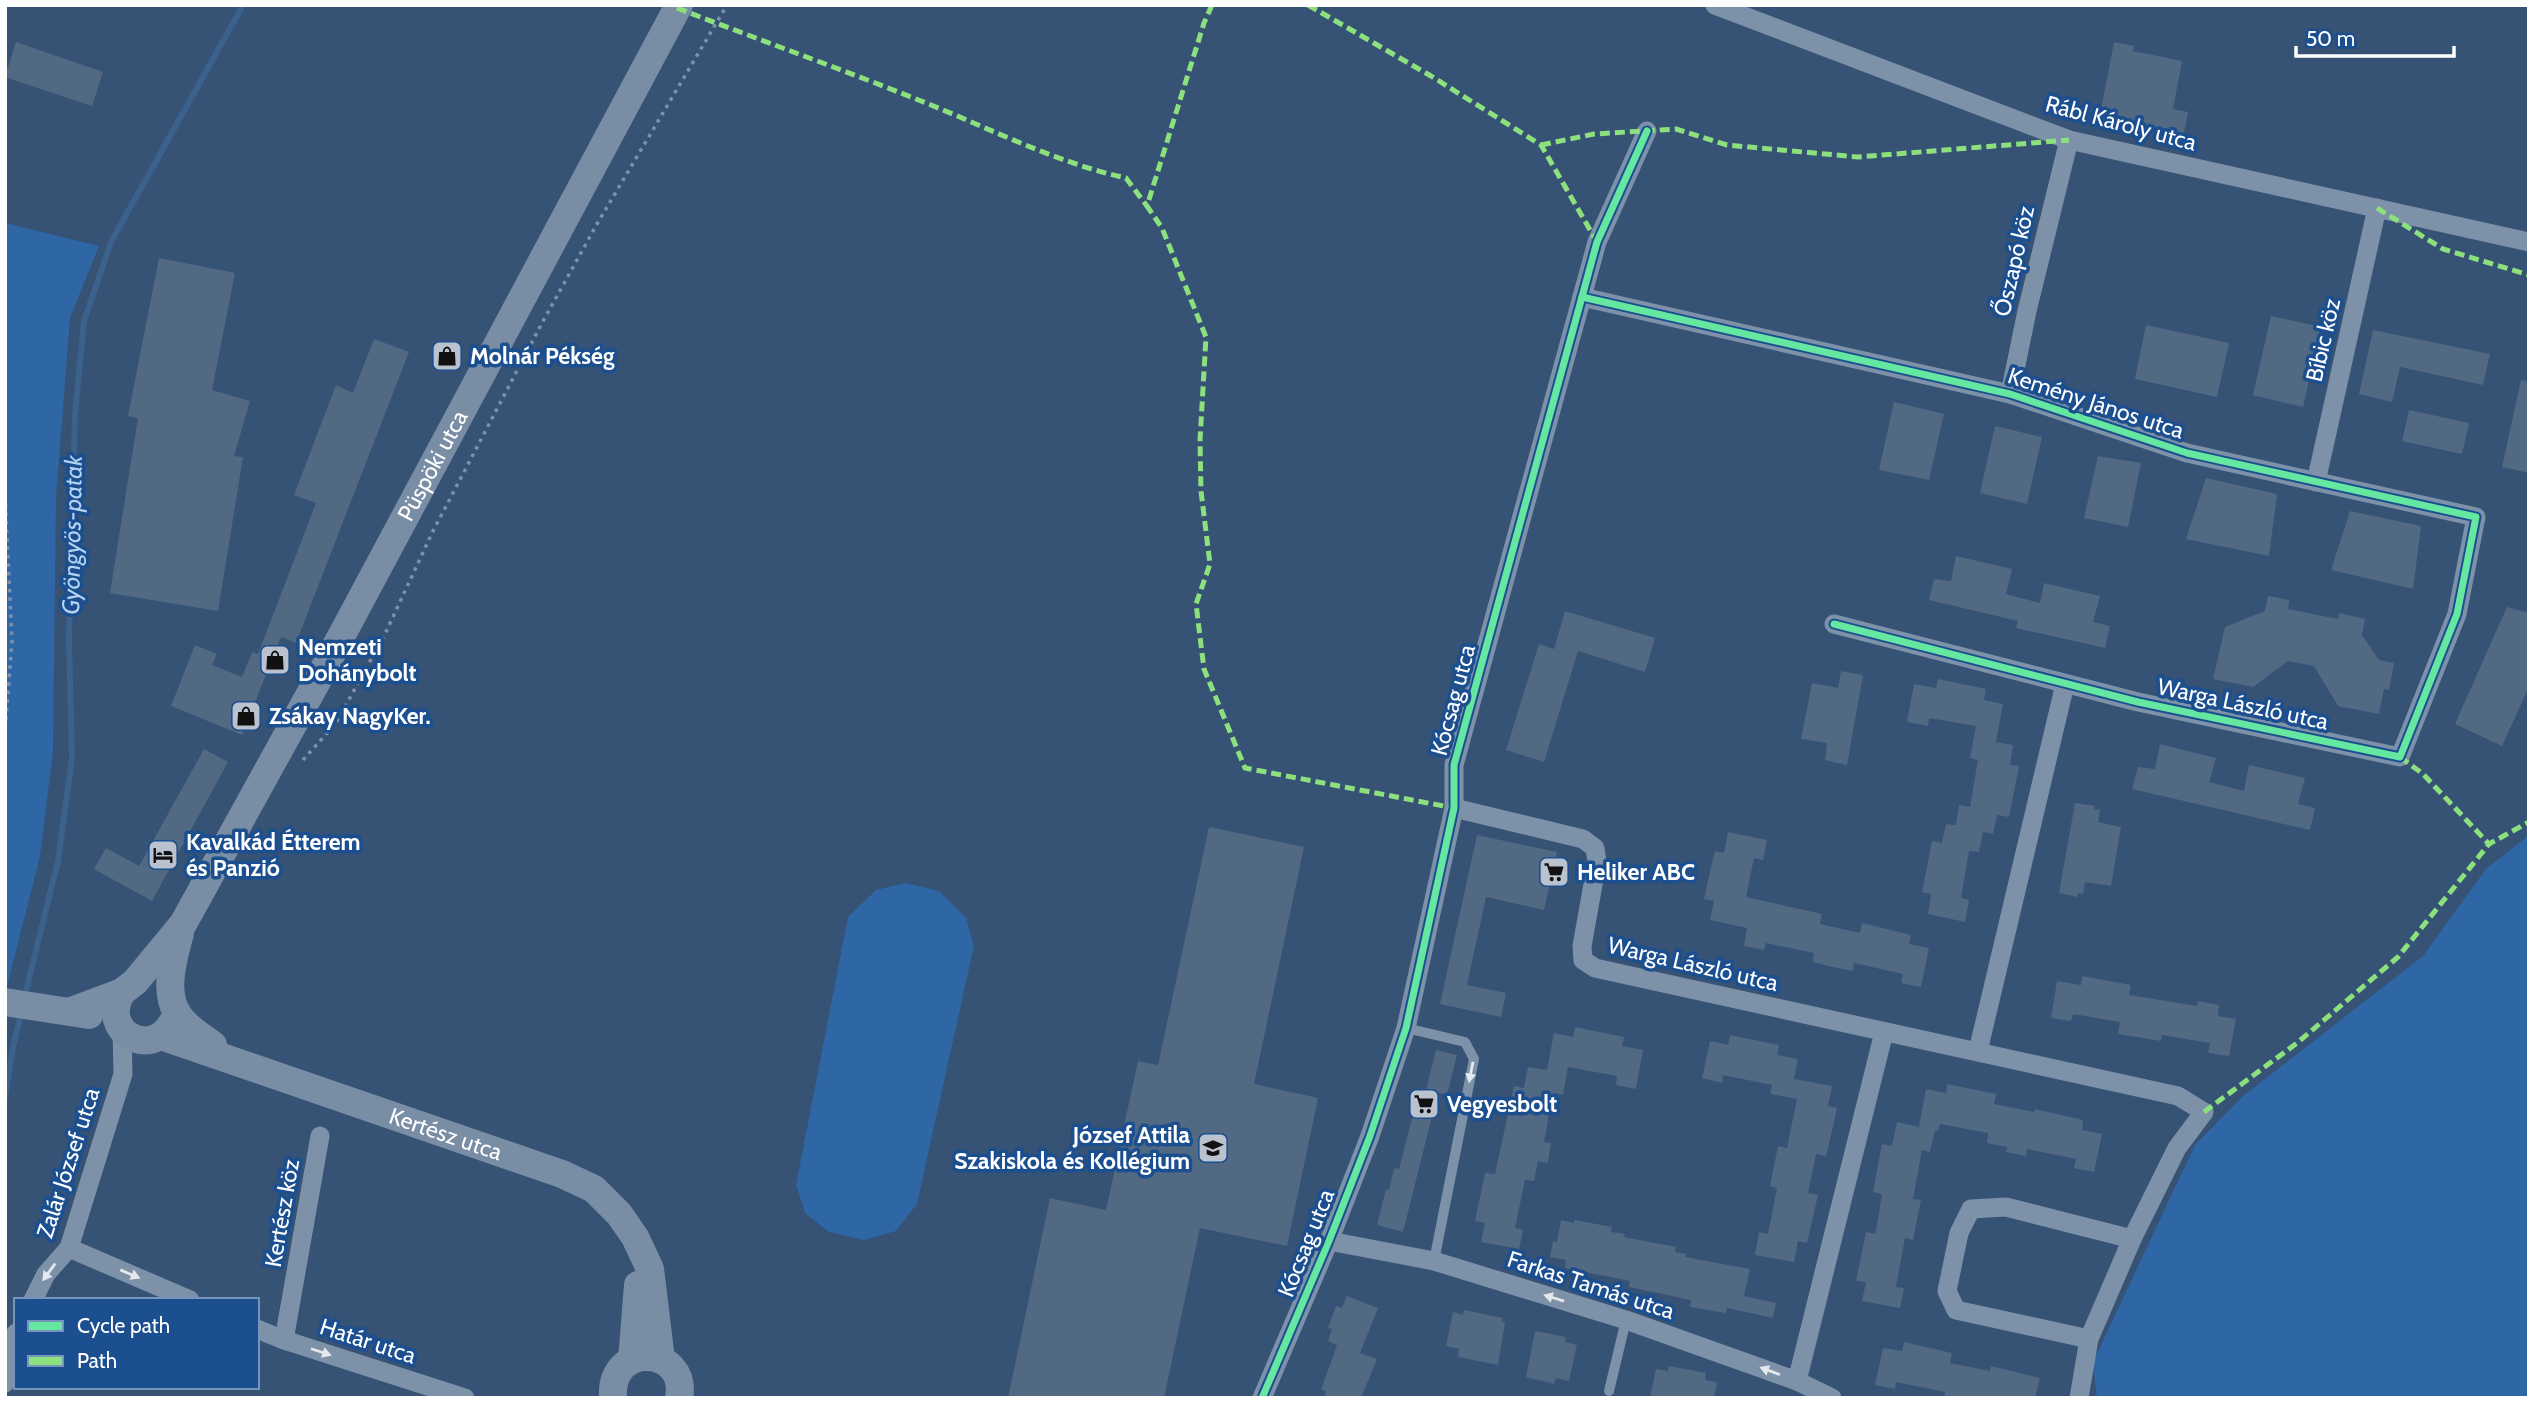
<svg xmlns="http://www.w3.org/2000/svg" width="2534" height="1403" viewBox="0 0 2534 1403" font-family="Cabin,sans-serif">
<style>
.green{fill:#2f66a5}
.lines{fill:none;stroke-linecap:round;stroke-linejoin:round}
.stream{stroke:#3b618d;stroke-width:6}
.building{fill:#526984}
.path{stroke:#7d92a8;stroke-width:3.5;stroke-dasharray:3.5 5;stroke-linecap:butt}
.lane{stroke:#7d92a8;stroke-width:10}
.street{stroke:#7d92a8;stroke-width:19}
.secondary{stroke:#798da4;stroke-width:28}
.quiet{stroke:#8de07e;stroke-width:5;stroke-dasharray:10 5;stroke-linecap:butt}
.cycleway-casing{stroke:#1b4f8f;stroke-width:11}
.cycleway{stroke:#66e7a1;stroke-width:7}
.oneway{fill:#e5e9ee}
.labels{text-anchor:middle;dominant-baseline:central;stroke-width:7;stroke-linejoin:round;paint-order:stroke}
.street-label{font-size:23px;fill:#fff;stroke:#1b4f8f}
.poi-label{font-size:23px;font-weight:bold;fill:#fff;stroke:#1b4f8f;text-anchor:start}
.water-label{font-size:24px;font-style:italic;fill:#b5d3f5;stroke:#1b4f8f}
</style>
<rect width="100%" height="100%" fill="#365274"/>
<g class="green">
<path d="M5 223 99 246 70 318 56 498 53 752 40 856 5 995Z"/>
<path d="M2529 835V1398H2097L2093 1362 2195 1145 2243 1096 2423 956 2486 869Z"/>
<path d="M906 883 939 891 966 918 974 946 917 1204 896 1231 864 1240 829 1232 805 1213 796 1185 848 917 876 890Z"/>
</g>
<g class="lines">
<g class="stream">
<path d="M24 999 58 861 72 758 69 640 75 414 84 321 111 242 243 5"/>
<path d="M5 1097 13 1047 21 1013"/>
</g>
</g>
<g class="building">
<path d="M16 42 103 72 92 106 5 77Z"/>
<path d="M2114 42 2134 46 2133 51 2182 61 2173 109 2188 112 2184 133 2131 123 2130 126 2099 120Z"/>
<path d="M159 258 235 273 212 390 250 401 234 456 243 457 218 611 110 593 138 418 128 416Z"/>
<path d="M2271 316 2321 327 2303 407 2253 395Z"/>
<path d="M2146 325 2229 343 2217 397 2135 379Z"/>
<path d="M2373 330 2490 354 2483 385 2400 367 2392 402 2359 394Z"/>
<path d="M374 339 409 352 296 643 281 637 242 735 171 706 195 645 217 654 212 665 242 677 252 652 258 654 316 503 294 495 336 385 353 393Z"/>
<path d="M2521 380 2529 381V473L2502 467Z"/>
<path d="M1894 402 1944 414 1929 480 1879 470Z"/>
<path d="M2409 410 2469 423 2462 454 2402 441Z"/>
<path d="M1995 426 2042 437 2027 504 1980 493Z"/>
<path d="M2098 456 2141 463 2128 527 2084 518Z"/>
<path d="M2206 478 2277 494 2269 556 2186 539Z"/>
<path d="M2350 511 2421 526 2413 589 2331 570Z"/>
<path d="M1956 556 2012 569 2006 594 2040 603 2044 583 2100 596 2093 622 2110 626 2105 648 2016 628 2018 621 1929 600 1934 579 1951 581Z"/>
<path d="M2268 596 2289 600 2288 609 2338 619 2339 613 2365 619 2362 635 2379 660 2394 663 2389 690 2384 689 2379 714 2338 706 2314 666 2288 661 2253 687 2213 679 2225 627 2265 611Z"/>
<path d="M2507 607 2529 613V687L2502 746 2455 724Z"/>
<path d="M1565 611 1655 638 1645 672 1578 651 1544 762 1506 750 1539 644 1554 649Z"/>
<path d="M1841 671 1863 675 1847 765 1825 760 1827 743 1801 739 1812 683 1838 688Z"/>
<path d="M1938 679 1986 689 1984 700 2003 704 1996 742 2013 745 2010 765 2019 766 2009 817 1997 815 1993 834 1983 832 1979 852 1969 851 1961 898 1969 900 1965 922 1928 914 1931 894 1922 892 1932 841 1942 843 1946 824 1956 825 1959 805 1970 807 1978 760 1970 758 1976 726 1929 718 1928 726 1907 722 1914 684 1936 688Z"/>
<path d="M2160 744 2216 758 2209 782 2244 791 2249 765 2305 778 2298 804 2315 808 2310 830 2132 789 2138 767 2155 769Z"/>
<path d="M204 749 228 762 152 901 94 869 106 848 139 866Z"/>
<path d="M2075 803 2095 806 2094 809 2100 810 2098 822 2121 827 2111 886 2085 882 2083 894 2078 893V897L2059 893Z"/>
<path d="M1209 827 1304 847 1254 1084 1318 1098 1287 1246 1200 1228 1164 1398H1008L1050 1198 1106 1210 1138 1061 1158 1065Z"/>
<path d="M1728 832 1767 840 1763 860 1754 858 1746 897 1822 914 1820 924 1860 933 1862 923 1911 935 1909 944 1929 948 1921 987 1901 983 1903 974 1854 963 1853 971 1833 967 1813 962 1814 953 1766 943 1764 950 1744 946 1747 928 1710 920 1714 901 1704 899 1708 880 1715 851 1724 853Z"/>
<path d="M1477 835 1557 852 1544 910 1486 897 1467 985 1506 993 1501 1017 1440 1004Z"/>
<path d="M2082 976 2131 985 2129 995 2197 1006 2198 1001 2219 1005 2218 1016 2236 1019 2229 1056 2208 1053 2210 1043 2162 1035 2161 1041 2118 1034 2120 1022 2073 1014 2071 1021 2051 1018 2057 981 2081 985Z"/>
<path d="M1575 1027 1624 1037 1622 1046 1643 1050 1636 1089 1616 1085 1617 1076 1568 1067 1563 1095 1553 1093 1544 1142 1551 1143 1548 1163 1538 1161 1534 1181 1525 1180 1515 1228 1523 1230 1519 1249 1481 1242 1485 1223 1475 1221 1479 1202 1485 1173 1495 1174 1514 1086 1524 1088 1528 1067 1547 1070 1554 1033 1573 1037Z"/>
<path d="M1730 1035 1779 1045 1777 1055 1798 1059 1794 1079 1832 1086 1828 1106 1837 1108 1833 1127 1826 1156 1816 1154 1808 1193 1818 1195 1807 1243 1798 1241 1794 1262 1755 1255 1759 1232 1768 1234 1777 1188 1770 1186 1778 1146 1787 1148 1797 1099 1770 1094 1772 1085 1723 1075 1722 1083 1702 1078 1710 1041 1728 1045Z"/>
<path d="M1436 1050 1457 1055 1447 1095 1426 1090Z"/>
<path d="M1947 1084 1996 1094 1994 1104 2034 1112 2035 1109 2083 1120 2082 1130 2102 1134 2094 1172 2074 1168 2076 1159 2027 1149 2026 1156 2006 1152 2007 1147 1987 1143 1988 1133 1940 1124 1938 1131 1935 1130 1930 1152 1922 1150 1913 1199 1921 1200 1913 1240 1905 1238 1896 1287 1904 1288 1900 1308 1862 1301 1866 1282 1856 1281 1866 1232 1875 1234 1879 1213 1882 1194 1873 1192 1882 1144 1892 1146 1897 1122 1919 1127 1926 1089 1946 1093Z"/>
<path d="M1415 1107 1433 1112 1403 1232 1377 1225 1386 1189 1389 1190 1394 1168 1399 1169Z"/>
<path d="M1561 1220 1574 1223 1575 1220 1612 1227 1611 1232 1625 1234 1624 1237 1676 1247 1675 1252 1686 1254 1685 1257 1750 1269 1744 1296 1776 1303 1773 1318 1727 1308 1726 1313 1690 1307 1691 1300 1629 1287 1630 1281 1565 1268 1566 1260 1550 1257 1553 1241 1557 1242Z"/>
<path d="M1347 1296 1378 1308 1360 1353 1377 1359 1361 1398H1324L1326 1391 1321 1390 1337 1345 1328 1341 1332 1329 1328 1328 1336 1306 1342 1308Z"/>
<path d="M1464 1310 1503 1318 1502 1322 1505 1323 1498 1365 1458 1357 1459 1349 1446 1346 1453 1312 1463 1315Z"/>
<path d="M1535 1331 1566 1337 1565 1342 1577 1345 1569 1381 1556 1378 1554 1384 1526 1377Z"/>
<path d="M1904 1342 1952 1353 1950 1363 1990 1371 1991 1366 2040 1378 2035 1398H1944L1945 1392 1896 1382 1895 1389 1875 1385 1883 1348 1902 1351Z"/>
<path d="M1669 1366 1706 1373 1705 1380 1717 1382 1714 1398H1650L1656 1369 1668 1371Z"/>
</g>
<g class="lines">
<g class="path">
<path d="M5 351V493L12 641 5 732"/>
<path d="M303 760 336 723 385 634 432 533 542 323 597 224 727 5"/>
</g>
<g class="lane">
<path d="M1406 1028 1465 1042 1474 1059 1434 1261"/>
<path d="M1609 1391 1626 1320"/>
</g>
<g class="street">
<path d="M1715 5 2069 140 2529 242"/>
<path d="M1582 297 2010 394 2187 453 2476 517 2457 614 2400 757 2138 702 1834 624"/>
<path d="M2010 394 2027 311 2069 140"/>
<path d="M2316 482 2377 208"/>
<path d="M1454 808 1583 839 1595 848 1597 862 1582 946 1583 960 1595 968 2178 1096 2204 1112 2177 1148 2132 1239 2089 1339 2079 1398"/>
<path d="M1978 1051 2065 684"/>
<path d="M1329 1241 1434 1261 1626 1320 1797 1381 1832 1398"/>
<path d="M69 1248 190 1300"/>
<path d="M33 1300 46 1274 69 1248 123 1074 122 1031"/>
<path d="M257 1329 284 1340 465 1398"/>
<path d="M2089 1339 1956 1310 1947 1291 1959 1233 1971 1209 2006 1207 2132 1239"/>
<path d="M284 1340 320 1136"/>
<path d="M1797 1381 1884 1032"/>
<path d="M5 1383 16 1333"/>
<path d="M1262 1398 1329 1241 1370 1136 1406 1028 1454 808V765L1597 242 1647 131"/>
</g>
<g class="secondary">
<path d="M180 933C174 957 162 993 179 1016 187 1028 201 1036 213 1045"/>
<path d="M122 992C98 1030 150 1061 172 1023"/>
<path d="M5 1002 89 1015"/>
<path id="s1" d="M71 1011 122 992 135 982 183 924 321 674 679 5"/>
<path id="s2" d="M161 1036 562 1174 594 1189 619 1214 635 1237 650 1269 661 1360"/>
<path d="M632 1360 638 1285"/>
<path d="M613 1398C609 1340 689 1347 679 1398"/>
</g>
<g class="quiet">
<path d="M1212 5 1204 23 1147 206 1162 228 1206 337 1200 440 1201 491 1210 564 1196 604 1204 669 1245 768 1454 808"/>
<path d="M1308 5 1431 76 1541 145 1597 242"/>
<path d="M677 8C762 41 847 71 931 105 995 131 1058 163 1126 178L1147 206"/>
<path d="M1541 145 1594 134 1676 129 1727 145 1858 157 2069 140"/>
<path d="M2377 208 2443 249 2529 275"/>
<path d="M2400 757 2423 774 2489 844"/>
<path d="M2204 1112 2297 1043 2398 957 2489 844 2529 822"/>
</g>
<g class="cycleway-casing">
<g id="cycleway">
<path d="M1582 297 2010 394 2187 453 2476 517 2457 614 2400 757 2138 702 1834 624"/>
<path d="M1262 1398 1329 1241 1370 1136 1406 1028 1454 808V765L1597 242 1647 131"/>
</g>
</g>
<use href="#cycleway" class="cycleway"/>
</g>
<defs><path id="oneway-solid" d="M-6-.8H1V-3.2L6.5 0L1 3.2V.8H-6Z" transform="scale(1.75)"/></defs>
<g class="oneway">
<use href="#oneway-solid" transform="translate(1471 1072) rotate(101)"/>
<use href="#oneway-solid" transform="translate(49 1272) rotate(126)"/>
<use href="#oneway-solid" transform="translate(130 1274) rotate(23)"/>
<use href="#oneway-solid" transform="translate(1554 1298) rotate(-163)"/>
<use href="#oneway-solid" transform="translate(321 1352) rotate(18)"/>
<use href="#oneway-solid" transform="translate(1770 1371) rotate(-160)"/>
</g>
<defs>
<g id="shop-square" transform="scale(1.575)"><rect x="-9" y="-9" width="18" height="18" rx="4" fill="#b9c2ce" stroke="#1b4f8f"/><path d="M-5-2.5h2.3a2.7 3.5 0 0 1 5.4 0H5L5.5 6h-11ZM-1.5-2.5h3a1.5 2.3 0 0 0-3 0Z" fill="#111"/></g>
<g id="hotel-square" transform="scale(1.575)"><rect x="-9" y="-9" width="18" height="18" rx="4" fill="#b9c2ce" stroke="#1b4f8f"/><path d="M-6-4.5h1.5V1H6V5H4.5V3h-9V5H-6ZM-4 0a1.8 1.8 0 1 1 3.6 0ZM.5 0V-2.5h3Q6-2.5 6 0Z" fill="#111"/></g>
<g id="supermarket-square" transform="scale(1.575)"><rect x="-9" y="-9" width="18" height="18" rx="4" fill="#b9c2ce" stroke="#1b4f8f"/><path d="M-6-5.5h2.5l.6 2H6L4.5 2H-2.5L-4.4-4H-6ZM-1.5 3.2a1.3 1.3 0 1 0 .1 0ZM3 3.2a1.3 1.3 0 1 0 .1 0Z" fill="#111"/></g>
<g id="school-square" transform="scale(1.575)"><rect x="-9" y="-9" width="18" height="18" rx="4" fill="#b9c2ce" stroke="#1b4f8f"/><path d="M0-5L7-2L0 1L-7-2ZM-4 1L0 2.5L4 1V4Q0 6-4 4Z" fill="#111"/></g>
</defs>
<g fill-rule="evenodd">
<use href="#shop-square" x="447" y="356"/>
<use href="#shop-square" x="275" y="660"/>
<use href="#shop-square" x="246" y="716"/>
<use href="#hotel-square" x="163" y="855"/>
<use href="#supermarket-square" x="1554" y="872"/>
<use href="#supermarket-square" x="1424" y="1104"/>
<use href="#school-square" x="1213" y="1148"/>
</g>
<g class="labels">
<g class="street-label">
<text transform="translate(2121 123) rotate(15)">Rábl Károly utca</text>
<text transform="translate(2014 261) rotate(-77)">Őszapó köz</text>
<text transform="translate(2323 340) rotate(-77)">Bíbic köz</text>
<text transform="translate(2096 403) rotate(18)">Kemény János utca</text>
<text stroke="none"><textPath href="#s1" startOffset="668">Püspöki utca</textPath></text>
<text transform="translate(1453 700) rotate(-75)">Kócsag utca</text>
<text transform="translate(2243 704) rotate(12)">Warga László utca</text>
<text transform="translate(1693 964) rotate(13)">Warga László utca</text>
<text stroke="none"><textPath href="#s2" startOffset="301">Kertész utca</textPath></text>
<text transform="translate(68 1163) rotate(-72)">Zalár József utca</text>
<text transform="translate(282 1213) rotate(-80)">Kertész köz</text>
<text transform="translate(1306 1243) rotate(-68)">Kócsag utca</text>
<text transform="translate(1591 1285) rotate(18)">Farkas Tamás utca</text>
<text transform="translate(368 1341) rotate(18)">Határ utca</text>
</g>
<g class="poi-label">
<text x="470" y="356">Molnár Pékség</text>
<text x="298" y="647">Nemzeti<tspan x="298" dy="26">Dohánybolt</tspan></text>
<text x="269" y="716">Zsákay NagyKer.</text>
<text x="186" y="842">Kavalkád Étterem<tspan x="186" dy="26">és Panzió</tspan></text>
<text x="1577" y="872">Heliker ABC</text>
<text x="1447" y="1104">Vegyesbolt</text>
<text x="1190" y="1135" text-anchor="end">József Attila<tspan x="1190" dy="26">Szakiskola és Kollégium</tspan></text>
</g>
<g class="water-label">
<text transform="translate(72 535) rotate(-89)">Gyöngyös-patak</text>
</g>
</g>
<rect width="2534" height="1403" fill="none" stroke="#ffffff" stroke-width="14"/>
<rect x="14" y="1298" width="245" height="91" fill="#1b4f8f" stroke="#7695bc" stroke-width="2"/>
<rect x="28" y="1321" width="35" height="10" fill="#66e7a1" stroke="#7695bc" stroke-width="2"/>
<text x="77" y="1333" font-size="21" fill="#ffffff">Cycle path</text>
<rect x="28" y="1356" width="35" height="10" fill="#8de07e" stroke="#7695bc" stroke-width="2"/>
<text x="77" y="1368" font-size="21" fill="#ffffff">Path</text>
<path d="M2296 46v10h158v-10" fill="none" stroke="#ffffff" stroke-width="3.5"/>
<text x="2306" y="46" font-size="21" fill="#ffffff" stroke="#1b4f8f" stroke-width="5" paint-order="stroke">50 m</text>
</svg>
